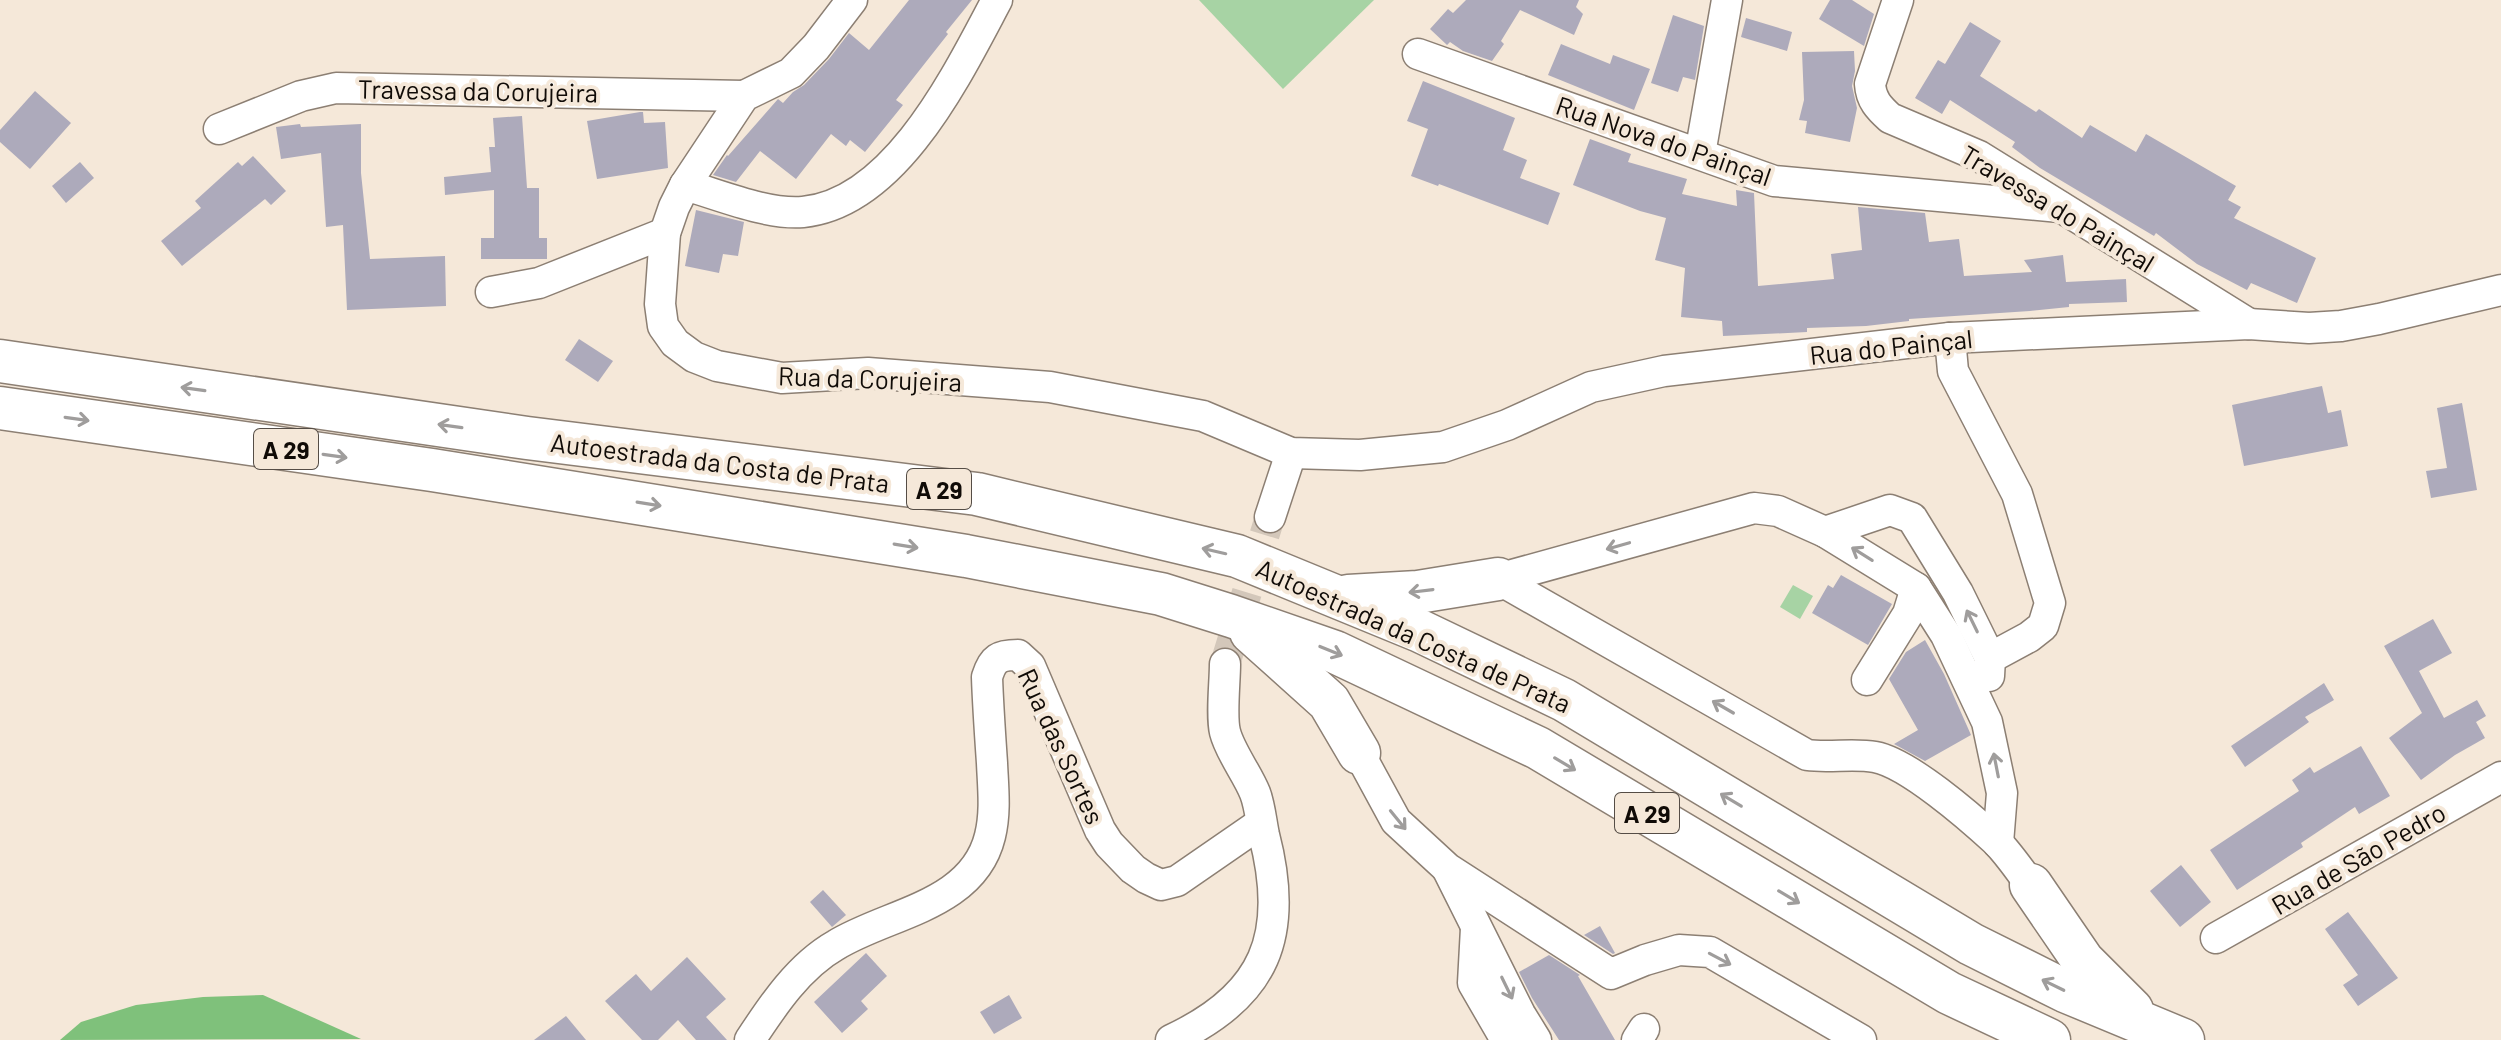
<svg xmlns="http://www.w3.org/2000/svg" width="2501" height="1040" viewBox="0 0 2501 1040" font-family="Barlow,sans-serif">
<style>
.green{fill:#a7d3a4}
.forest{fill:#7fc17b}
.building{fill:#adaabb}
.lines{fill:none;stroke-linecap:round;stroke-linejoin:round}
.minor-tunnel{stroke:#d3c7ba;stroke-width:30;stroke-dasharray:30 15;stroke-linecap:butt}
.minor-casing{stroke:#8c7f73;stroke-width:33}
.highway-casing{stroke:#8c7f73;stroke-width:45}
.minor{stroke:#fff;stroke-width:30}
.highway{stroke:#fff;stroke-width:42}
.oneway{stroke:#9f9d9c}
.labels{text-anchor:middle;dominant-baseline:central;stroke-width:8;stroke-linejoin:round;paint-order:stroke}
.shield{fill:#f5e8d9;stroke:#554d46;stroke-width:2}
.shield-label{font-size:24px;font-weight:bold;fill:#100b07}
.street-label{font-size:26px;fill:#100b07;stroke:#f5e8d9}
</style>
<rect width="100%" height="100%" fill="#f5e8d9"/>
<g class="green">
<path d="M1199 0H1374L1283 89Z"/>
<path d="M1793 585 1813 596 1800 619 1780 607Z"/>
</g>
<path class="forest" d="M263 995 361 1039 60 1040 81 1022 136 1005 203 997Z"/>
<g class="building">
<path d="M909 0H972L946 32 948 34 896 100 903 105 865 152 850 140 846 146 831 134 796 179 760 151 736 182 713 175 727 155 728 156 778 99 783 103 793 92 804 85 829 59 849 33 869 50Z"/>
<path d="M1466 0H1579L1576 7 1583 14 1574 35 1520 10 1501 41 1504 44 1492 61 1463 51 1450 42 1447 45 1430 29 1448 9 1453 13Z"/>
<path d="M1830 0H1852L1874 14 1864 46 1819 19Z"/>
<path d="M1673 15 1704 26 1695 80 1683 77 1678 92 1651 83Z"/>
<path d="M1746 18 1792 32 1787 51 1741 37Z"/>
<path d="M1970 22 2001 41 1980 76 2036 112 2039 109 2082 138 2090 125 2136 152 2146 134 2236 186 2228 200 2241 207 2234 218 2316 258 2297 303 2251 283 2247 290 2197 264 2156 233 2154 236 2040 168 2012 147 2015 142 1950 100 1942 114 1915 98 1938 60 1945 64Z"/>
<path d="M1561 44 1610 64 1613 55 1650 69 1634 110 1548 75Z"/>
<path d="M1854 51 1855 71 1852 86 1857 108 1850 142 1805 133 1807 121 1799 120 1804 100 1802 52Z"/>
<path d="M1423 81 1515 118 1503 150 1527 160 1520 178 1560 193 1548 225 1439 184 1438 186 1411 176 1428 129 1407 121Z"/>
<path d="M35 91 71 123 30 169 0 142V130Z"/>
<path d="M640 112H643L644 123 665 122 668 168 597 179 587 121Z"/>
<path d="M522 116 527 188H539V238H547V259H481V238H494V190L445 195 444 177 491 172 489 147H495L493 118Z"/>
<path d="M300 124 301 127 361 124V173L370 259 445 256 446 306 347 310 343 225 326 227 321 153 281 159 276 127Z"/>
<path d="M1590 139 1631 154 1628 162 1687 179 1682 194 1737 206 1736 190 1754 193 1758 286 1834 279 1831 254 1862 250 1858 207 1925 213 1929 242 1959 239 1964 276 2032 272 2024 260 2063 255 2066 282 2126 279 2127 302 2069 304V307L2030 311 1909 319V321L1866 326 1807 328V332L1723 336 1722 321 1681 317 1685 268 1655 260 1666 218 1640 211 1573 185Z"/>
<path d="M253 156 286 191 271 205 265 199 182 266 161 241 201 208 195 201 238 162 242 166Z"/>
<path d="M80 162 94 178 66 203 52 186Z"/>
<path d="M696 210 744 222 738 256 723 254 719 273 685 266Z"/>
<path d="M579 339 613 361 598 382 565 360Z"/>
<path d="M2322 386 2328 413 2341 410 2348 446 2244 466 2232 405Z"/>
<path d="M2462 403 2477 490 2431 498 2426 471 2447 468 2437 408Z"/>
<path d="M1841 575 1892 604 1868 645 1812 613 1828 585 1833 588Z"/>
<path d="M2433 619 2452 653 2419 671 2444 718 2477 700 2486 716 2476 722 2485 738 2455 755 2421 780 2389 738 2422 713 2384 646Z"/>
<path d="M1925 640 1944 674 1971 735 1925 761 1894 744 1918 730 1889 679 1906 652Z"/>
<path d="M2324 683 2334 700 2305 717 2309 722 2245 767 2231 746Z"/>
<path d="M2361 746 2390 796 2359 814 2355 807 2301 843 2303 847 2237 890 2210 850 2299 791 2292 780 2310 767 2314 773Z"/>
<path d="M2181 865 2211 902 2180 927 2150 891Z"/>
<path d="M823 890 846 915 832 927 810 902Z"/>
<path d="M2348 912 2398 978 2358 1006 2343 985 2358 975 2325 929Z"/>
<path d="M1600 926 1615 953 1613 954 1584 935Z"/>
<path d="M866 953 887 976 861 1001 868 1009 842 1033 814 1002Z"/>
<path d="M1549 955 1580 975 1578 976 1615 1040H1559L1532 998 1519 972Z"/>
<path d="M687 957 726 999 706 1017 727 1040H696L678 1020 658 1040H642L605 1001 636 974 651 991Z"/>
<path d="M1009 995 1022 1018 994 1034 980 1012Z"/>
<path d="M566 1016 586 1040H534Z"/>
</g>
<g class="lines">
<path class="minor-tunnel" d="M1225 664 1270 517"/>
<g class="minor-casing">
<g id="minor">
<path d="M852 0 816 47 791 73 744 96 685 185 674 207 665 233 660 304 663 326 675 343 694 357 717 366 782 378 868 373 1050 387 1203 416 1291 453 1360 455 1443 447 1507 425 1591 387 1664 371 1950 338 2249 324 2309 328 2341 326 2379 319 2501 290"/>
<path d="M1898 0 1870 84C1871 100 1879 108 1890 118L1979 156 2249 324"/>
<path d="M1418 54 1774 181 2060 207"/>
<path d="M219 129 301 96 336 88 744 96"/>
<path d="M1700 154 1727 0"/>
<path d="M685 185C720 195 767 215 803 212 896 203 958 73 997 0"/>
<path d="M491 292 539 283 665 233"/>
<path d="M1950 338 1953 371 2017 494 2050 603 2043 626 2029 637 1990 658"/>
<path d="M1270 517 1291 453"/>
<path d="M1825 532 1890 510 1912 518 1958 593 1990 658 1989 676"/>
<path d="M1498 579 1754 508 1778 511 1825 532 1916 588 1946 635 1987 722 2002 793 1998 843"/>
<path d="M1498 579 1807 755C1829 758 1854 753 1875 757 1908 763 1970 817 1996 841 2009 854 2020 871 2031 885"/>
<path d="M1867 680 1908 614 1916 588"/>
<path d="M1359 753 1396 821 1447 868 1611 974 1645 960 1679 950 1710 952 1861 1040"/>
<path d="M1448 870 1520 1014 1536 1040"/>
<path d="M1476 928 1473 983 1506 1040"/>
<path d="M2216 938 2501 777"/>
<path d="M750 1040C773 1005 799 966 836 945 888 913 973 906 990 836 996 812 993 787 992 763 990 734 988 706 987 677 993 658 999 655 1018 655L1030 666 1100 830 1109 844 1133 869 1146 878 1161 885 1177 881 1261 823"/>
<path d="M1171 1040C1266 996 1290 935 1264 835 1261 821 1260 806 1255 793 1247 773 1230 752 1225 732 1221 716 1225 682 1225 664"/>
<path d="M1637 1040 1644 1029"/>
</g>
</g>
<g class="highway-casing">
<g id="highway">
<path d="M0 361 527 438 977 494 1237 556 1420 631 1564 700 1971 944 2065 991 2183 1040"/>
<path d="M0 408 432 470 966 556 1161 594 1231 616 1335 652 1538 748 1949 993 2049 1040"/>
<path d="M1348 596 1418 592 1498 579"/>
<path d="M1251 632 1329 702 1359 753"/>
<path d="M2031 885 2083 961 2132 1010"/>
</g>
</g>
<use href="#minor" class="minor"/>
<use href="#highway" class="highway"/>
</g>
<defs><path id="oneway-shaft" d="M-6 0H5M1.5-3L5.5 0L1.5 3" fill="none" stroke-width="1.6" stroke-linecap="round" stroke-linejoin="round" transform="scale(2)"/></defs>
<g class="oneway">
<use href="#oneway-shaft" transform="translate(193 389) rotate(-172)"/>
<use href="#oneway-shaft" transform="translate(77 419) rotate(8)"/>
<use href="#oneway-shaft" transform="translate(450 426) rotate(-172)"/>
<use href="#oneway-shaft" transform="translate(335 456) rotate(8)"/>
<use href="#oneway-shaft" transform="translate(649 504) rotate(9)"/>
<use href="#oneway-shaft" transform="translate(906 546) rotate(9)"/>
<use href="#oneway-shaft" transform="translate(1618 546) rotate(164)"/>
<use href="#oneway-shaft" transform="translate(1214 551) rotate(-167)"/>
<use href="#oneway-shaft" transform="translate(1862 554) rotate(-148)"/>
<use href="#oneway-shaft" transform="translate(1421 591) rotate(173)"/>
<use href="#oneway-shaft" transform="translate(1972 621) rotate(-116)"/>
<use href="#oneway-shaft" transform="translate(1331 651) rotate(22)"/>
<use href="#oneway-shaft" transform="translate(1723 707) rotate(-150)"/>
<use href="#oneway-shaft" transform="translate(1565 764) rotate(31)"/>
<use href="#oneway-shaft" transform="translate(1996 765) rotate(-101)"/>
<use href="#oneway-shaft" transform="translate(1731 800) rotate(-149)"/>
<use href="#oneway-shaft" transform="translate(1398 820) rotate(51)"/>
<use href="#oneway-shaft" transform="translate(1789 897) rotate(31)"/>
<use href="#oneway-shaft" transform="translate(1720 959) rotate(28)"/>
<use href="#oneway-shaft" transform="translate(2053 985) rotate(-154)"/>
<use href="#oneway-shaft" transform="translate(1507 988) rotate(64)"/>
</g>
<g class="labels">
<g class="shield">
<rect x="254" y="429" width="64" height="40" rx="6"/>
<rect x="907" y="469" width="64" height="40" rx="6"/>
<rect x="1615" y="793" width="64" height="40" rx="6"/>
</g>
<g class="shield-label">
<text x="286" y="449">A 29</text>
<text x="939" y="489">A 29</text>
<text x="1647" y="813">A 29</text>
</g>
<g class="street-label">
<text transform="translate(478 90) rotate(1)">Travessa da Corujeira</text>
<text transform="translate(1664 140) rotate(19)">Rua Nova do Painçal</text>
<text transform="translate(2058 208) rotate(31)">Travessa do Painçal</text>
<text transform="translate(1891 346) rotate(-6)">Rua do Painçal</text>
<text transform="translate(870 378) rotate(2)">Rua da Corujeira</text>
<text transform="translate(720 462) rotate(7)">Autoestrada da Costa de Prata</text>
<text transform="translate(1414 635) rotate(24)">Autoestrada da Costa de Prata</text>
<text transform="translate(1062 746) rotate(65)">Rua das Sortes</text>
<text transform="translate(2358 858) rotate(-30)">Rua de São Pedro</text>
</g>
</g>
</svg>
